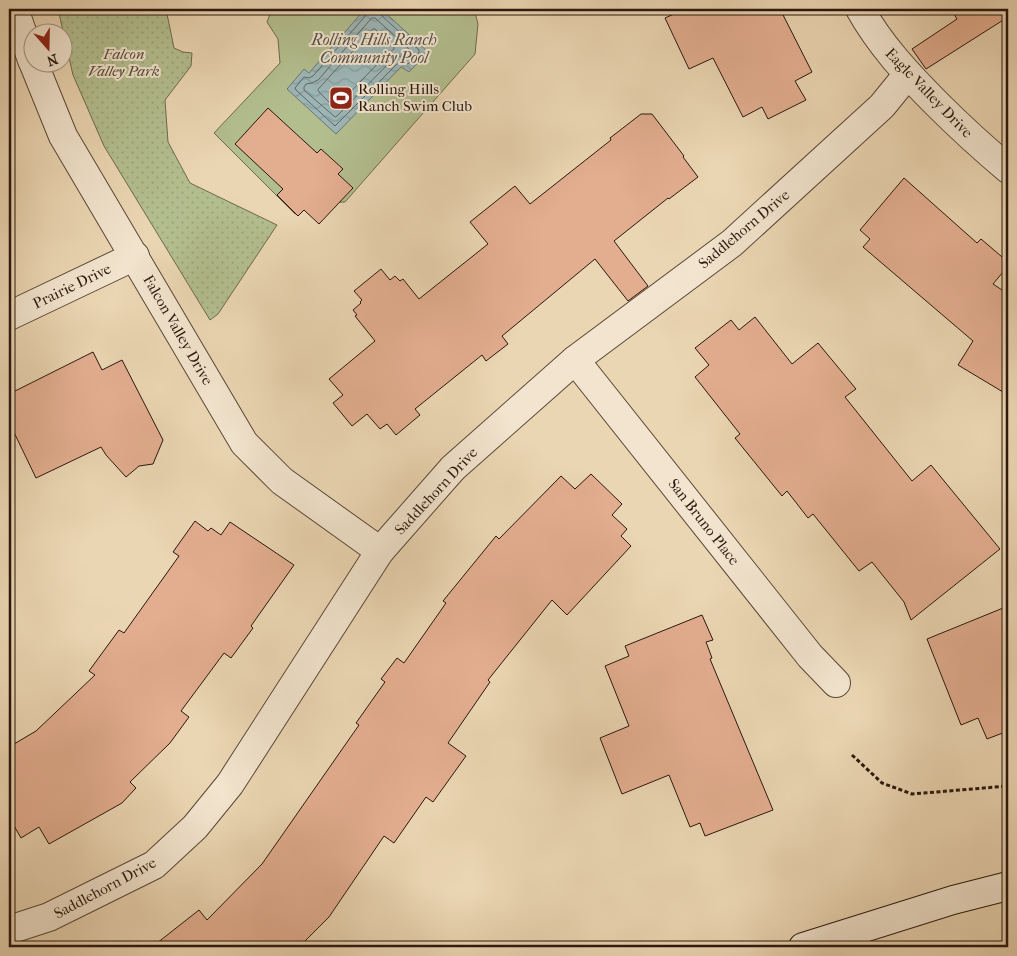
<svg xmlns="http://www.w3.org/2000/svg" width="1017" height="956" viewBox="0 0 1017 956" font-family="'IM FELL French Canon',serif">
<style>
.park{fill:url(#park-dots);stroke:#6e6a4e}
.pitch{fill:#b3be8f;stroke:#6e6a4e}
.water{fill:url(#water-waves);stroke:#6e7673}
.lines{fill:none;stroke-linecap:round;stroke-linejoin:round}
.shore{stroke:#626662;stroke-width:1}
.building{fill:#e3ae90;stroke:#29170d}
.minor-casing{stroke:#5a4736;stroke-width:30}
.secondary-casing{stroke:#29170d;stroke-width:30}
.path{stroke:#29170d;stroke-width:3;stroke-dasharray:4 2.5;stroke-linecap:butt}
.minor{stroke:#f2e4ce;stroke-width:28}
.secondary{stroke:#f2e4ce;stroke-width:28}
.labels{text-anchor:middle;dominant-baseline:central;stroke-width:4;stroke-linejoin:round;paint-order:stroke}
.park-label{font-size:15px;font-style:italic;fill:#524934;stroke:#f2e4ce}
.poi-label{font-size:15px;fill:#29170d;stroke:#f2e4ce;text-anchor:start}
.street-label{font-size:15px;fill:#29170d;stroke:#f2e4ce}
.water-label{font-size:16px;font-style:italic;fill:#514f48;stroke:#f2e4ce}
</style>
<defs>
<pattern id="park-dots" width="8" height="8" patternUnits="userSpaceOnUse" patternTransform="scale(1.25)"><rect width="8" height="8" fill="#b3be8f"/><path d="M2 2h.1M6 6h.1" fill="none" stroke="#9aa37a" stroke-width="1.8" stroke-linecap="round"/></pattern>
<pattern id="water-waves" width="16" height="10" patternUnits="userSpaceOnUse" patternTransform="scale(1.25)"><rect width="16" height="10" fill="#9cb6b7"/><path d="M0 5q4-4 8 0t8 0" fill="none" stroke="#869c9c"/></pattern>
</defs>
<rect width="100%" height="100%" fill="#ebd6b3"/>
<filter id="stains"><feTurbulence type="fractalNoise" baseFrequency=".004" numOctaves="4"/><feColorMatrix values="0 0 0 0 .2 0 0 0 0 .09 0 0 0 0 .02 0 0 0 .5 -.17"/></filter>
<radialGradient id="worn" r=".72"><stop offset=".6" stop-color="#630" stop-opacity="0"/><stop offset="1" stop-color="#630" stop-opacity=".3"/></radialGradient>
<path class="park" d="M58 9H166L174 48 183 52 192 53 191 66 165 100 168 142 190 183 277 225 218 314 210 320 104 146 73 75Z"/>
<path class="pitch" d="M272 9H431L437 12 474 9 478 24 475 54 345 202 322 203 295 214 214 133 280 63 278 39 267 22Z"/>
<path class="water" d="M365 9H381L428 52 409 72 401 67 336 134 287 89 304 69 309 73Z"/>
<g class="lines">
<g class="shore">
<path d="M368 9 367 14 313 76 309 78 304 77 295 88 296 90 335 126 397 64 401 62 408 64 419 53V50L380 14 378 9"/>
<path d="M372 18H375L410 50V53L407 57 399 56 393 59 337 116 335 117 304 90V87L306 84 312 83 318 80Z"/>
<path d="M373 29H375L394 46V49L386 55 337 106 334 107 319 92 318 90Z"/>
</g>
</g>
<g class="building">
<path d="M685 9H780L812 72 795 81 806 100 768 119 762 107 743 117 713 58 689 69 665 18Z"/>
<path d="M951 9H1008V17L926 69 912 49 957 19Z"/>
<path d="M268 108 317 153 321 149 343 169 338 174 353 188 319 224 304 210 298 216 277 195 283 189 235 144Z"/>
<path d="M641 114H652L684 156 683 157 698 177 669 199 668 198 614 241 648 286 628 301 595 259 502 336 508 344 486 361 482 355 415 409 420 415 396 435 387 424 380 429 367 414 352 426 333 403 343 395 329 379 375 341 355 316 357 315 353 310 361 303 360 302 362 300 354 291 381 269 390 280 395 276 400 281 403 279 419 299 488 244 470 222 515 186 530 204 611 140 610 138Z"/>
<path d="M904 178 977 243 981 239 1008 262V266L993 284 1008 294V395L958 365 973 341 863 247 870 239 860 230Z"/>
<path d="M755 317 792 364 818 343 856 389 845 397 912 481 931 465 1000 549 911 620 904 602 872 562 859 571 813 514 808 518 787 491 782 496 735 438 740 434 695 377 709 365 695 348 731 320 739 330Z"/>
<path d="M93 352 102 370 122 360 163 440 153 464 139 466 126 477 106 455 101 447 36 478 9 422V394Z"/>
<path d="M591 474 622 504 612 515 627 529 621 536 631 546 567 615 552 600 488 680 490 682 448 743 466 756 433 802 426 797 394 843 384 836 329 917 299 947H152L199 910 207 920 262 864 359 725 356 723 385 682 381 679 397 658 404 663 446 603 443 601 496 536 499 539 561 476 575 489Z"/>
<path d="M195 521 208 531 211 528 221 535 230 522 294 565 251 626 253 628 231 658 224 653 181 711 189 717 170 743 130 782 136 788 122 803 49 844 39 827 21 838 9 817V747L36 731 95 675 89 671 119 630 124 633 179 556 173 552Z"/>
<path d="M1008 606V731L987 739 978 718 961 725 927 639Z"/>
<path d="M702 615 713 640 706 642 712 658 710 659 773 810 705 836 700 823 690 827 669 775 622 794 600 738 629 726 605 666 629 656 625 646Z"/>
</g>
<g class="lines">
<g class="minor-casing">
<g id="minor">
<path d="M14 9 32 60"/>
<path d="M860 9C880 45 908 75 937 104 960 127 983 148 1008 169"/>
<path d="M33 62 63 136 244 443 282 481 380 551"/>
<path d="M9 316 135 256"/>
<path d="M575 360 810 656 836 683"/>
<path d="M9 930 49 917 154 865 195 827 230 784 380 551 453 468 575 360 732 243 882 106 908 74"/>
</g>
</g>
<g class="secondary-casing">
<path id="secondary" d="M803 947 953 900 1008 886"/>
</g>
<path class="path" d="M852 755 882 783 912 794 1008 786"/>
<use href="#minor" class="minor"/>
<use href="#secondary" class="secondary"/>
</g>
<defs>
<g id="stadium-square" transform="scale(1.25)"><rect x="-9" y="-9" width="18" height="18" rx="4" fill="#8f2418" stroke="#f2e4ce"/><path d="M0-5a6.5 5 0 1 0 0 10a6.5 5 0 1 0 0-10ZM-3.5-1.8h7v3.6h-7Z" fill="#fff"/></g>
</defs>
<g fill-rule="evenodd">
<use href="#stadium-square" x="341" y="98"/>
</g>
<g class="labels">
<g class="park-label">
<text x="124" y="54">Falcon<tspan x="124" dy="17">Valley Park</tspan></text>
</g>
<g class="poi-label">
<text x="358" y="89">Rolling Hills<tspan x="358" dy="17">Ranch Swim Club</tspan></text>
</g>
<g class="street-label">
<text transform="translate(929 93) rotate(46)">Eagle Valley Drive</text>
<text transform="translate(744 229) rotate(-40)">Saddlehorn Drive</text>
<text transform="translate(72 286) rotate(-26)">Prairie Drive</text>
<text transform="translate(178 330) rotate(60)">Falcon Valley Drive</text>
<text transform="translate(436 491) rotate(-47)">Saddlehorn Drive</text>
<text transform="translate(704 522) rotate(52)">San Bruno Place</text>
<text transform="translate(105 888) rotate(-28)">Saddlehorn Drive</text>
</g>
<g class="water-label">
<text x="374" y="39">Rolling Hills Ranch<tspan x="374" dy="18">Community Pool</tspan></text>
</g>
</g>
<rect width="1017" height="956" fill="none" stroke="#ebd6b3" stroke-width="30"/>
<rect x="10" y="10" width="997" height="936" fill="none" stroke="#29170d" stroke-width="2.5"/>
<rect x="15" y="15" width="987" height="926" fill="none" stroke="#29170d"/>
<g transform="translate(48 48) rotate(160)"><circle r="24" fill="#f2e4ce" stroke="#a29281"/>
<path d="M0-4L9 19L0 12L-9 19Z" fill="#8f2418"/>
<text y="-8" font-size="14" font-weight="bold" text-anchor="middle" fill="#29170d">N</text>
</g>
<rect width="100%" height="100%" filter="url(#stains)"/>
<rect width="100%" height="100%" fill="url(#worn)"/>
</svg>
